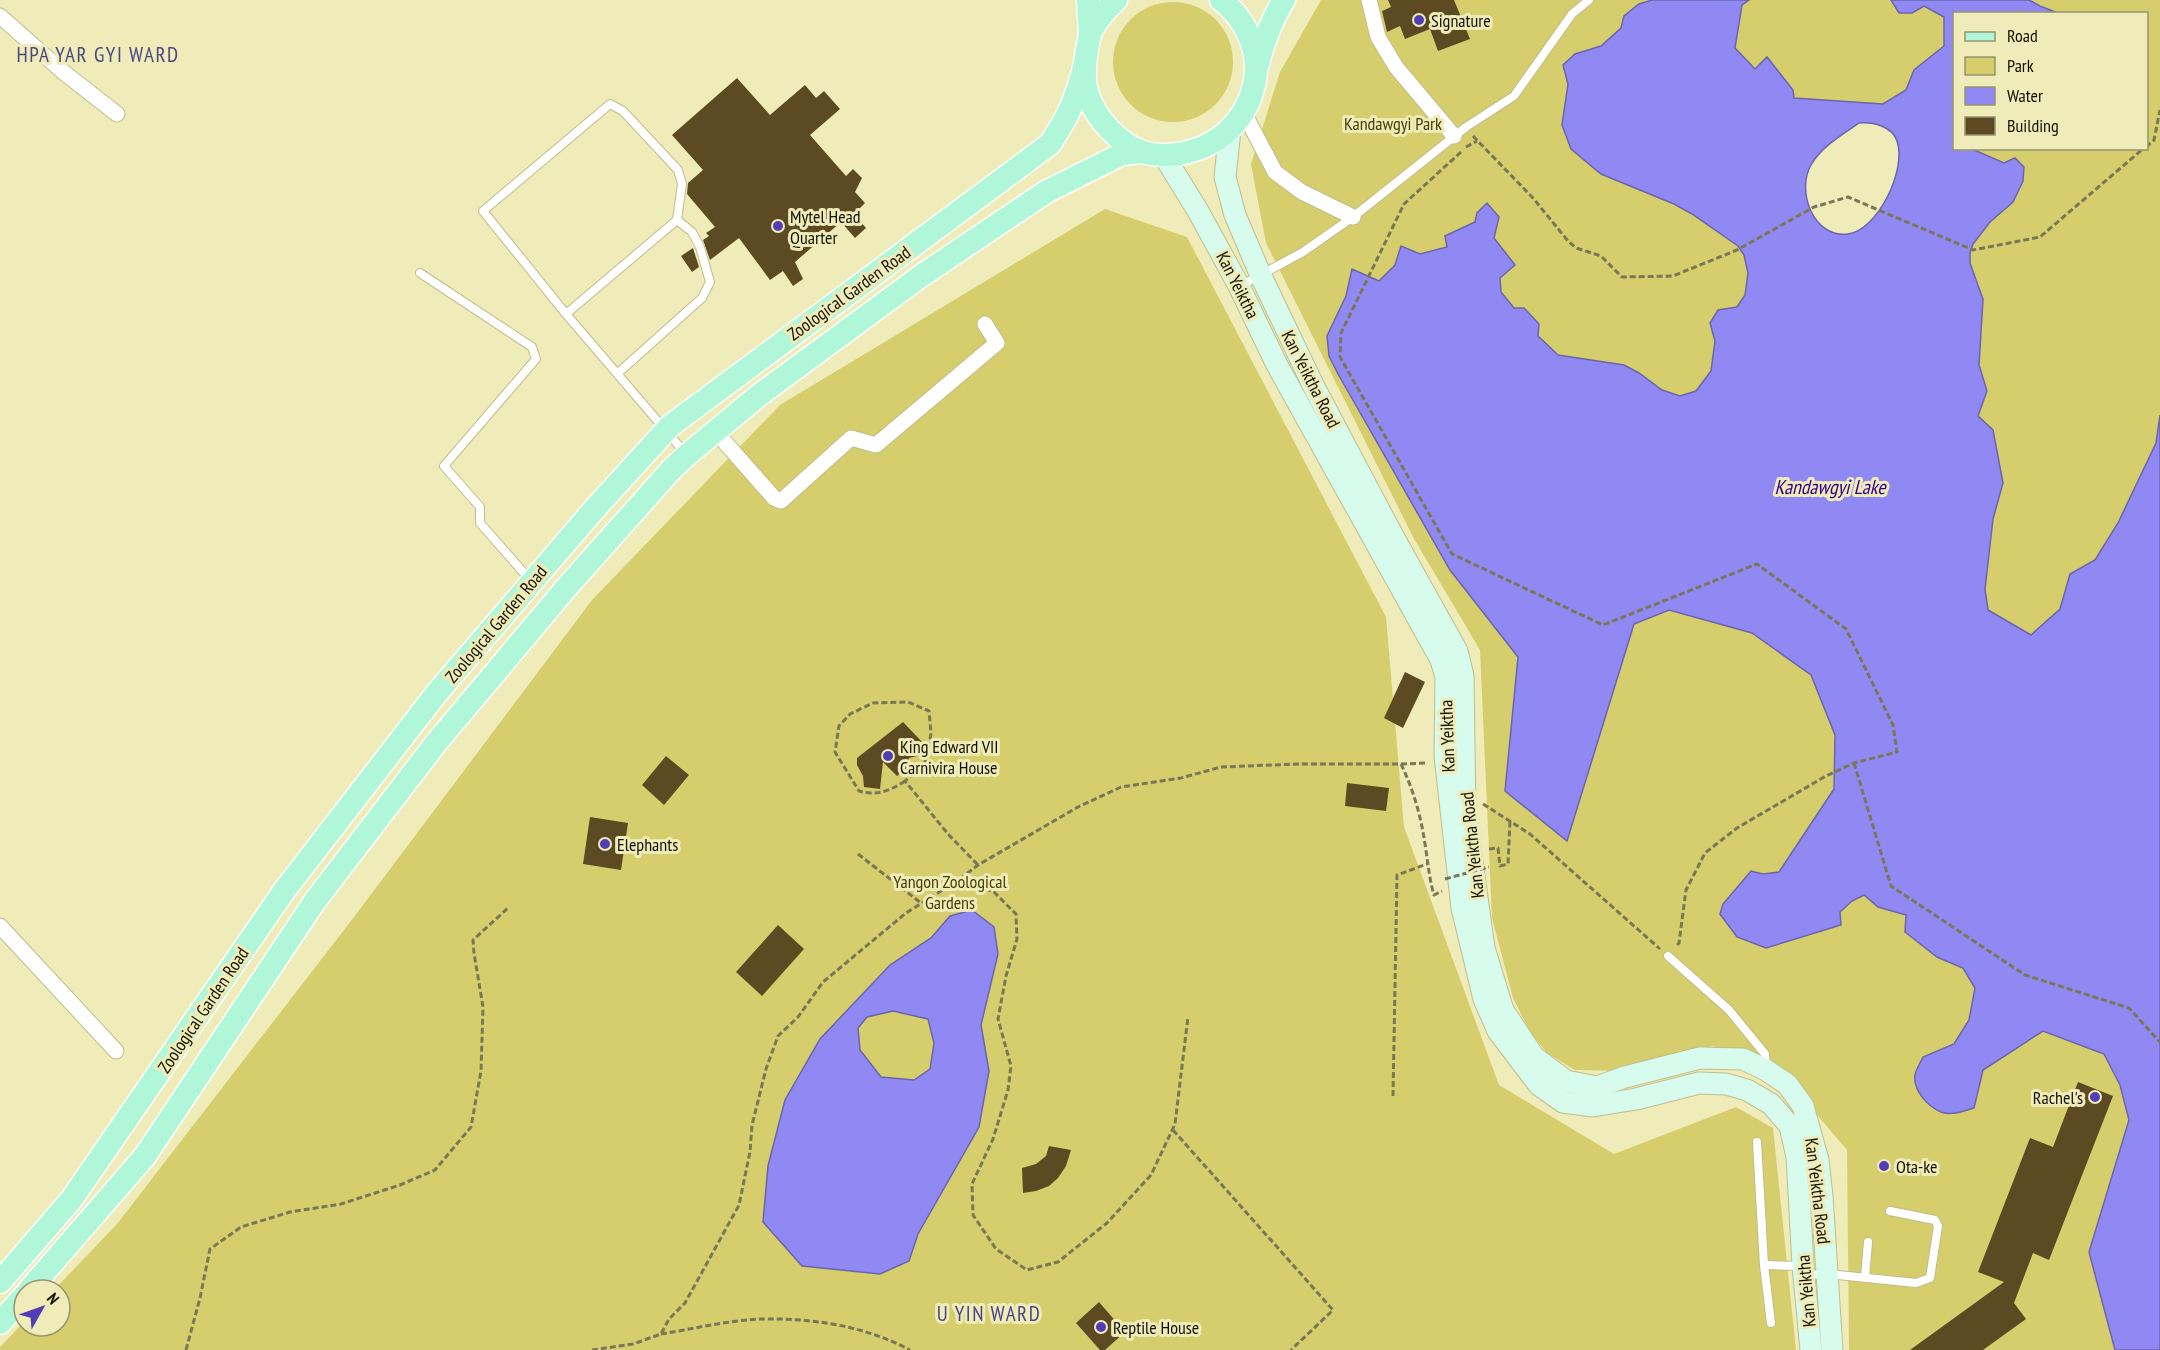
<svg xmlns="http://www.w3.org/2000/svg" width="2160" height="1350" viewBox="0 0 2160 1350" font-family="'PT Sans Narrow',sans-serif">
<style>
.green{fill:#d6ce6c}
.water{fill:#9089f4;stroke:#6a65ab;stroke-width:1.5;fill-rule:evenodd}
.building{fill:#5c4a22}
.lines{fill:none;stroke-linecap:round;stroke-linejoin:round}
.service-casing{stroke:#c1bd8c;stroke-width:10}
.minor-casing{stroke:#c1bd8c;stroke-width:17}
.secondary-casing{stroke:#c1bd8c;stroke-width:23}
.primary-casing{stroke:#fff;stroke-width:25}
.path{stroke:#797756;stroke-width:3;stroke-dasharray:6 3;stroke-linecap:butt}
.service{stroke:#fff;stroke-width:8}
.minor{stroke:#fff;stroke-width:15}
.secondary{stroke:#d7fbec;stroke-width:21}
.primary{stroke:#b0f7da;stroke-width:22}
.path-bridge{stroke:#797756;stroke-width:3;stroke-dasharray:6 3;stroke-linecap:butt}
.poi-dot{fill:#523db5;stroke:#efecb9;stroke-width:2}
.labels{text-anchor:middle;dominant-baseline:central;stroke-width:6;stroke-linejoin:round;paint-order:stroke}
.poi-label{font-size:18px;fill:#121101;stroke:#efecb9;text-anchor:start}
.park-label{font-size:18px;fill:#454005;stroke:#efecb9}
.street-label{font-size:18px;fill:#121101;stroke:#efecb9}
.water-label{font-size:20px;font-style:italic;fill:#320289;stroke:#efecb9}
.quarter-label{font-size:21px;letter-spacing:1.5px;fill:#4a4684;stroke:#efecb9}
</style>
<rect width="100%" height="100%" fill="#efecb9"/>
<g class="green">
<path d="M1321 0H1652L1639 4 1621 28 1601 46 1575 54 1568 84 1562 125 1656 196 1692 214 1738 246 1744 255 1748 273 1745 295 1715 340 1711 371 1696 391 1680 396 1662 390 1639 373 1624 365 1558 355 1538 336 1539 324 1524 308H1514L1501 292 1500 278 1503 251 1494 238 1499 217 1475 222 1446 236 1447 247 1420 254 1401 246 1395 265 1379 281 1352 269 1346 296 1328 336 1329 356 1338 374 1450 570 1518 657 1505 791 1567 841 1634 624 1669 610 1752 633 1811 675 1835 735 1834 789 1779 872 1763 874 1840 912 1852 901 1864 895 1878 907 1906 916 1937 957 1963 968 1975 988 1969 1020 1954 1044 1923 1057 1974 1108 1983 1070 2043 1031 2104 1053 2120 1085 2129 1120 2089 1252 2115 1350H1849L1847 1150 1783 1075 1713 1046 1622 1071 1575 1070 1547 1053 1530 1032 1513 998 1492 918 1480 650 1413 537 1266 243 1251 164 1280 72Z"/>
<path d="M1749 0H1891L1899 13H1912L1924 6 1944 17V46L1914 70 1906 90 1883 104 1793 98 1766 58 1756 69 1735 48 1742 5Z"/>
<path d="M2029 0H2160V415L2156 443 2118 523 2095 560 2070 574 2060 609 2031 635 1988 610 1985 589 1993 519 2003 483 1978 416 1987 391 1979 365 1982 315 1979 285 1970 263V253L1973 244 1990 222 2013 202 2004 163 1972 149 2146 148V14L2058 13Z"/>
<circle cx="1173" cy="62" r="60"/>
<path d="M1105 209 1187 237 1386 617 1404 827 1499 1085 1614 1154 1736 1107 1773 1128 1796 1350H0V1347L24 1322V1326H60V1290H54L117 1224 354 917 592 600 780 405Z"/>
</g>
<g class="water">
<path d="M1652 0H1749L1742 5 1735 48 1755 69 1767 57 1793 90 1794 98 1883 104 1906 90 1914 70 1944 46V17L1924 6 1912 13H1899L1891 0H2029L2040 6 2058 13 1954 14V148L1972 149 2004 163 2015 158 2024 167 2023 181 2013 202 1990 222 1973 244 1970 253V263L1983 299 1979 365 1987 391 1978 416 1993 430 2003 483 1993 519 1985 589 1988 610 2031 635 2060 609 2070 574 2095 560 2118 523 2156 443 2160 415V1350H2115L2089 1252 2129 1120 2120 1085 2104 1054 2043 1031 1983 1070 1974 1108C1964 1111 1952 1116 1941 1112 1927 1106 1913 1090 1915 1075 1916 1069 1921 1062 1923 1057L1954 1044 1969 1020 1975 988 1963 968 1937 957 1905 932 1906 915 1878 907 1864 895 1852 901 1840 912 1841 925 1766 948 1737 937 1720 914 1723 904 1751 871 1763 874 1779 872 1834 789 1835 735 1811 675 1752 633 1669 610 1634 624 1567 841 1505 791 1518 657 1450 570 1338 374 1329 356 1327 336 1346 296 1352 269 1379 281 1395 265 1401 246 1420 254 1447 247 1445 236 1475 222 1477 213 1487 203 1499 217 1494 238 1515 265 1500 278 1501 292 1514 308H1524L1539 324 1538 336 1558 355 1624 365 1639 373 1662 390 1680 396 1696 391 1711 371 1715 341 1710 323 1718 310 1737 307 1745 295 1748 273 1744 255 1738 246 1692 214 1674 204 1601 174 1571 149 1562 125 1568 84 1563 65 1575 54 1601 46 1621 28 1624 16 1639 4ZM1859 123C1873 122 1892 126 1897 141 1907 169 1878 230 1848 234 1813 238 1796 191 1811 165 1821 147 1843 134 1859 123Z"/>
<path d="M972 910 994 927 998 954 981 1025 989 1071 979 1127 918 1234 909 1261 880 1274 802 1266 763 1222 768 1166 785 1100 820 1039 890 965 931 938 950 916ZM893 1011 928 1019 934 1043 930 1069 914 1080 881 1077 860 1050 858 1028 867 1017Z"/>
</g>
<g class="building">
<path d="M1388 0H1454L1470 39 1438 51 1430 29 1405 39 1400 26 1387 32 1382 11 1391 7Z"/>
<path d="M737 78 770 115 805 85 816 98 824 91 840 109 810 135 846 176 853 169 862 178 855 192 865 203 854 214 866 228 855 238 841 222 795 262 803 279 793 286 783 271 770 280 739 238 710 260 703 240 709 236 706 233 715 227 687 194 688 183 703 170 672 135Z"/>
<path d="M693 248 699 267 692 272 681 256Z"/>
<path d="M1405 672 1425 682 1403 728 1384 718Z"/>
<path d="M903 722 925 745V754L909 758 906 769 897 776 883 762 880 789 864 787 863 776 857 765V758Z"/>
<path d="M666 756 689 775 664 805 642 785Z"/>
<path d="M1347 783 1389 788 1386 811 1345 806Z"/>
<path d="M590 817 628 823 621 870 583 864Z"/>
<path d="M778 925 804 949 762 996 736 972Z"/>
<path d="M2078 1082 2113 1096 2049 1260 2033 1253 2014 1303 2026 1319 1983 1350H1910L2004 1282 1978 1272 2030 1138 2053 1147Z"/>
<path d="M1049 1146 1071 1150 1066 1166 1058 1178 1049 1186 1036 1191 1023 1193 1022 1168 1036 1164 1046 1156Z"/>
<path d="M1099 1302 1125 1332 1105 1350H1100L1076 1323Z"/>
</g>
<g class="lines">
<g class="service-casing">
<g id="service">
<path d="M420 273 532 347 536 359 444 466 480 507V523L531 581"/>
<path d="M1242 285 1303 252 1353 217 1466 127 1514 96 1572 14 1589 0"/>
<path d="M566 314 677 220 682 184 678 170 623 111 610 104 483 211 566 314 685 453"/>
<path d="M618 373 702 298 710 282 700 247 692 232 677 220"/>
<path d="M1668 956 1729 1010 1765 1054 1766 1068"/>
<path d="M1757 1142 1764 1265 1801 1266"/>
<path d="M1764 1265 1771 1323"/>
<path d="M1804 1275 1828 1274 1916 1283 1930 1278 1938 1226 1935 1220 1890 1211"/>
<path d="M1865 1277 1868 1242"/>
</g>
</g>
<g class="minor-casing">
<g id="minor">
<path d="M1369 0 1378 37 1396 67 1454 136"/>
<path d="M0 16 62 71 117 114"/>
<path d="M1244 113 1275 172 1302 192 1353 217"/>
<path d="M715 431 774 498 781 501 851 438 876 445 997 343 985 324"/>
<path d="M0 926 116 1051"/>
</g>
</g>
<g class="secondary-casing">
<g id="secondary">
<path d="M1230 130 1225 177 1235 215 1261 276 1313 385 1394 538 1457 651 1463 676 1465 811 1484 948 1503 1010 1534 1057 1566 1081 1597 1087 1625 1077 1700 1058 1743 1059 1766 1070 1787 1084 1803 1106 1818 1160 1822 1196 1832 1350"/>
<path d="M1164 156 1198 211 1239 286 1277 365 1441 660 1446 677 1445 756 1462 908 1484 999 1498 1031 1539 1085 1563 1102 1593 1106 1636 1099 1699 1083 1726 1084 1747 1090 1771 1104 1790 1126 1797 1157 1803 1266 1811 1350"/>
</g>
</g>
<g class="primary-casing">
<g id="primary">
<path d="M1088 0 1090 34"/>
<path d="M1116 0C1106 10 1097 19 1091 32 1089 37 1088 44 1087 50 1085 63 1083 82 1088 95 1096 119 1119 144 1143 152 1155 156 1167 155 1179 154 1219 147 1248 120 1255 80 1260 50 1245 18 1221 0"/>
<path d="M1258 64C1264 41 1271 20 1284 0"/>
<path d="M0 1282 71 1200 284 891 436 694 591 513 670 426 1050 144C1069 115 1077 97 1085 63"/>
<path d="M29 1290 145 1156 315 901 436 743 566 588 671 470 687 455 758 396 921 276 1046 192 1122 154 1143 152"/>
<path d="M0 1323 24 1296"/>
</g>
</g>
<g class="path">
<path d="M1473 136 1533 198 1568 241 1576 248 1601 256 1622 277 1673 276 1737 250 1814 207 1848 197 1973 250 2040 237 2144 148"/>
<path d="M1466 147 1477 141"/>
<path d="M2146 147 2154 140 2160 110"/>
<path d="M1461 152 1404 204 1341 333 1340 357 1452 554 1603 625 1757 564 1846 629 1893 725 1897 752 1854 763 1826 776 1737 828 1705 853 1686 890 1679 943 1675 947"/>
<path d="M1854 763 1891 886 2025 975 2129 1008 2160 1042"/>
<path d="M1401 764 1427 763"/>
<path d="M905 781C890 791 877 796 859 791L835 752 839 726 850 714 873 703 908 702 929 711 931 733 927 760 905 781 948 834 978 865"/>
<path d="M1483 804 1530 834 1660 949"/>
<path d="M1489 849 1498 848 1500 866 1508 864 1510 821"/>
<path d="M858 854 921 903"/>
<path d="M960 879 994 892 1016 914 1017 939 1006 976 998 1019 1011 1066 1008 1090 993 1139 972 1184 973 1215 996 1249 1027 1270 1058 1262 1107 1223 1151 1175 1175 1124 1188 1017"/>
<path d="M1393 1096 1397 875 1427 864"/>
<path d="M1173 1130 1333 1310 1291 1350"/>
<path d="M661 1334C693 1329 729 1320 762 1319 813 1318 865 1326 910 1350"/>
<path d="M186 1350 200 1298 210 1249 241 1227 290 1212 341 1204 400 1185 435 1170 471 1127 481 1071 483 1007 474 953 473 940 508 908"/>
<path d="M592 1350 633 1344 661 1334 669 1319 685 1303 739 1205 750 1152 752 1125 766 1069 778 1036 798 1017 823 982 906 913 960 879 978 865 1078 807 1121 787 1181 778 1221 767 1298 764H1401C1413 789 1421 816 1425 844 1428 862 1429 878 1434 895L1442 891"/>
</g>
<use href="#service" class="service"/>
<use href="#minor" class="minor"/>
<use href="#secondary" class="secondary"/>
<use href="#primary" class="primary"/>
<path class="path-bridge" d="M1445 879 1489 867"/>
</g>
<g class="poi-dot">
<circle cx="1419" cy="20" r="6"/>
<circle cx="778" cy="226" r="6"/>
<circle cx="888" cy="756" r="6"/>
<circle cx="605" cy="844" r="6"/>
<circle cx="2095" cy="1097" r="6"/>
<circle cx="1884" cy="1166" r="6"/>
<circle cx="1101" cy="1327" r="6"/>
</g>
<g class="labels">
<g class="poi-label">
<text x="1431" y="20">Signature</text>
<text x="790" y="216">Mytel Head<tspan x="790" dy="21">Quarter</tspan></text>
<text x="900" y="746">King Edward VII<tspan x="900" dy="21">Carnivira House</tspan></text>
<text x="617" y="844">Elephants</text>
<text x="2083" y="1097" text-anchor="end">Rachel's</text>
<text x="1896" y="1166">Ota-ke</text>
<text x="1113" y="1327">Reptile House</text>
</g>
<g class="park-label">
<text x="1393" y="123">Kandawgyi Park</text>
<text x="950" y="881">Yangon Zoological<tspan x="950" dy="21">Gardens</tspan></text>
</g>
<g class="street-label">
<text transform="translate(1238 285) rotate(63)">Kan Yeiktha</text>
<text transform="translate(849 293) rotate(-36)">Zoological Garden Road</text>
<text transform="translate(1311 379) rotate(63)">Kan Yeiktha Road</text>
<text transform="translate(496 624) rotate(-50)">Zoological Garden Road</text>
<text transform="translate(1447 736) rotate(-92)">Kan Yeiktha</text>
<text transform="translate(1472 845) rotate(-96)">Kan Yeiktha Road</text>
<text transform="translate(203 1010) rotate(-56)">Zoological Garden Road</text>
<text transform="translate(1818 1191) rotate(83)">Kan Yeiktha Road</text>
<text transform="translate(1806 1291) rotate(-95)">Kan Yeiktha</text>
</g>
<g class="water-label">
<text x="1830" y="487">Kandawgyi Lake</text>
</g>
<g class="quarter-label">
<text x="98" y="54">HPA YAR GYI WARD</text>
<text x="989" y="1313">U YIN WARD</text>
</g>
</g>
<rect x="1953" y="12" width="195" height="138" fill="#efecb9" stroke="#97946f" stroke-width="1.5"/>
<rect x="1965" y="32" width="30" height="9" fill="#b0f7da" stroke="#97946f" stroke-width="1.5"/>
<text x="2007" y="42" font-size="18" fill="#121101">Road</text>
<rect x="1965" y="57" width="30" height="18" fill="#d6ce6c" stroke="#97946f" stroke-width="1.5"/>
<text x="2007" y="72" font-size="18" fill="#121101">Park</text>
<rect x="1965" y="87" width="30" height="18" fill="#9089f4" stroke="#97946f" stroke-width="1.5"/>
<text x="2007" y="102" font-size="18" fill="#121101">Water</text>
<rect x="1965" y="117" width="30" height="18" fill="#5c4a22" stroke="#97946f" stroke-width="1.5"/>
<text x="2007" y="132" font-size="18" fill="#121101">Building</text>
<g transform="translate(42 1308) rotate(50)"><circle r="28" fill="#efecb9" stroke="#97946f" stroke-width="1.5"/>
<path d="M0-4.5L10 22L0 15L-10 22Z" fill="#523db5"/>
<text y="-9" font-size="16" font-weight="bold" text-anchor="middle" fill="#121101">N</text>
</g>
</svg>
